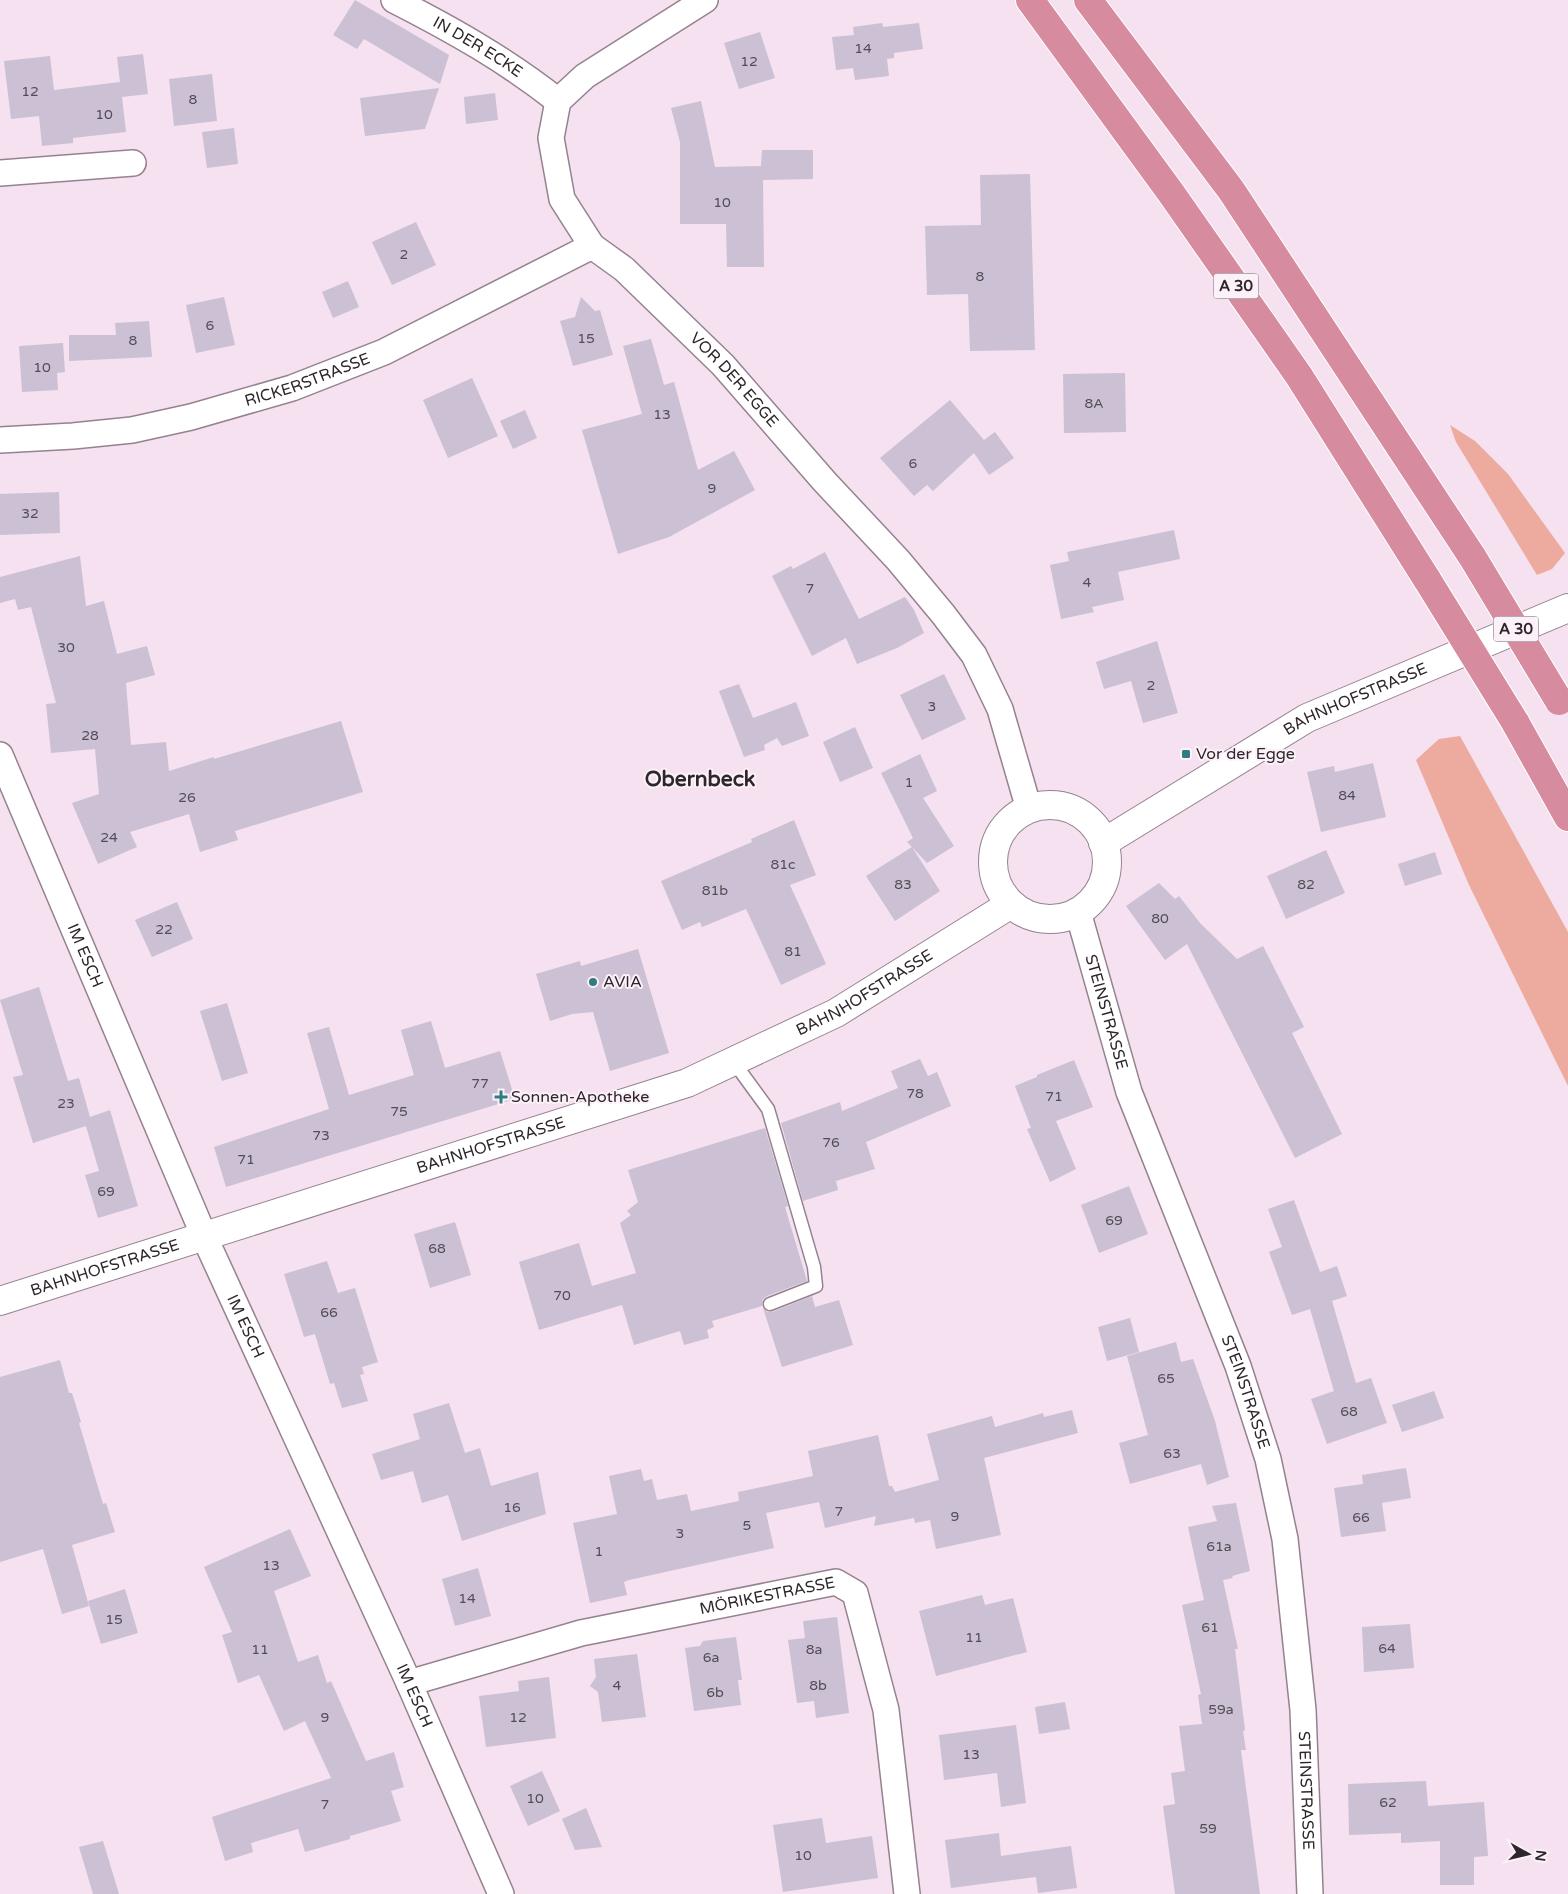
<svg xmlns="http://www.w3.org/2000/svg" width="1568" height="1894" viewBox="0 0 1568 1894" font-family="'Varela Round',sans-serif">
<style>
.green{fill:#edaa9e}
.building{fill:#cbc0d4}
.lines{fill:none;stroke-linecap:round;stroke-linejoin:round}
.lane-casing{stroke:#95828f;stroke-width:15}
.street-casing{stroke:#95828f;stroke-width:28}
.secondary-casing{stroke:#95828f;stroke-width:30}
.highway-casing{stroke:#fff;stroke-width:30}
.lane{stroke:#fff;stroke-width:12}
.street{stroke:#fff;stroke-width:25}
.secondary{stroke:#fff;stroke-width:28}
.highway{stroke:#d68b9e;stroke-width:28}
.highway-bridge-casing{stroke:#fff;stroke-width:30;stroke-linecap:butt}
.highway-bridge{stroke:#d68b9e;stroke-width:28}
.poi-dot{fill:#327b80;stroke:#fdf1f9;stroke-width:2}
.labels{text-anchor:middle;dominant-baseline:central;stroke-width:4;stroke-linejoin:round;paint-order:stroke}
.number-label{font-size:14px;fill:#544c55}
.shield{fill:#fdf1f9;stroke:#6b6369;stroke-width:1}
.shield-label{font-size:15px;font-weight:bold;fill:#2d262b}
.street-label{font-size:16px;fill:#2d262b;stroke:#fdf1f9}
.poi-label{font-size:16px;fill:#2d262b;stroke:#fdf1f9;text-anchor:start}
.district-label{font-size:21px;font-weight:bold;fill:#2d262b;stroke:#fdf1f9}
</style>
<rect width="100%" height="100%" fill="#f5e1ef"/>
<g class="green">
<path d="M1450 425 1475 441 1508 474 1565 553 1552 569 1537 575 1456 442Z"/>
<path d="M1460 736 1568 932V1086L1469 885 1416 760 1439 739Z"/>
</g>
<g class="building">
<path d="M355 0 449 55 440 84 364 39 357 49 333 35Z"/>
<path d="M882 23 883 27 919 23 923 49 894 53V58L887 59 889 76 855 80 853 68 836 70 832 37 854 35 853 27Z"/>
<path d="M760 32 775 78 739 89 724 43Z"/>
<path d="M143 54 148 94 122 97 126 132 73 138V143L42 146 39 116 11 119 4 61 50 56 54 90 120 82 117 57Z"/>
<path d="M212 74 217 121 174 126 169 79Z"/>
<path d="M439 88 425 129 365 136 360 98Z"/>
<path d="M495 93 498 120 466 124 464 97Z"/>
<path d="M701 101 715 167 761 166 762 150H813V179L763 180 764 267H727L726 224H680V142L671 108Z"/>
<path d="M234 128 238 164 207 168 202 132Z"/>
<path d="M1030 174 1035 350 970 351 968 294 927 295 925 226 981 225 980 175Z"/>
<path d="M416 222 436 265 392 285 372 242Z"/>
<path d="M348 281 359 307 333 318 322 292Z"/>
<path d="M224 297 235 345 196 353 186 305Z"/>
<path d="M581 297 595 311 600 310 613 355 573 366 560 321 575 317Z"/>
<path d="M149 321 152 357 69 361V335H116L115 323Z"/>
<path d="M651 339 664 385 674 382 698 470 734 451 755 490 669 537 618 554 582 430 642 414 623 346Z"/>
<path d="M63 343 65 372 57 373 58 390 22 392 19 346Z"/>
<path d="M1125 373 1126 432 1064 433 1063 374Z"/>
<path d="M472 378 498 436 448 458 423 400Z"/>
<path d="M950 400 984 440 995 432 1014 458 989 475 974 453 933 491 927 485 914 496 880 458Z"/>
<path d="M525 410 537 438 513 449 500 421Z"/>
<path d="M59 492 60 533 0 535V494Z"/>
<path d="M1174 530 1180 559 1118 572 1124 600 1092 607 1094 612 1061 619 1050 565 1069 561 1067 552Z"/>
<path d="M825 552 859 619 905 597 914 610 924 633 897 648 857 664 846 638 812 656 772 576 791 566 793 569Z"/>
<path d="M80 556 86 606 104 601 117 654 147 646 155 675 126 683 131 745 166 742 169 771 214 757V759L341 721 363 792 235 831 238 840 200 852 189 814 130 832 137 847 98 864 72 803 99 794 95 749 51 753 46 704 56 703 31 607 18 610 15 599 0 603V577Z"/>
<path d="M1157 641 1178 713 1143 723 1131 681 1104 689 1096 662Z"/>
<path d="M944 674 966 719 922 740 900 695Z"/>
<path d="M739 684 753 718 796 702 809 736 782 746 777 738 764 745 765 750 744 757 719 691Z"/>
<path d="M855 727 873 768 840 782 823 742Z"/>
<path d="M920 754 937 791 923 798 954 846 927 863 912 847 940 891 895 921 866 876 912 847 907 842 913 838 881 773Z"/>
<path d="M1373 763 1386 817 1321 832 1307 772 1334 766 1335 772Z"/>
<path d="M794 820 816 875 790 885 826 964 781 985 746 909 702 927 700 922 682 930 661 881 752 842 751 839Z"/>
<path d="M1326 850 1345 893 1286 919 1267 876Z"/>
<path d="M1435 852 1442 874 1405 886 1398 864Z"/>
<path d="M1159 883 1175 899 1179 896 1200 923 1237 959 1263 946 1304 1027 1292 1033 1342 1134 1295 1158 1187 944 1165 960 1126 906Z"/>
<path d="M177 902 193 939 152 957 135 920Z"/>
<path d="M638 949 669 1053 610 1071 593 1012 572 1014 550 1021 536 974 580 961 581 966Z"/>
<path d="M39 987 68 1081 79 1078 90 1117 110 1110 138 1206 98 1218 85 1175 99 1171 86 1126 33 1143 13 1077 23 1075 0 1000Z"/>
<path d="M227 1003 248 1073 222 1081 200 1011Z"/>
<path d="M431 1021 445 1068 500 1051 515 1099 226 1187 214 1147 329 1109 307 1033 329 1027 349 1095 414 1075 401 1030Z"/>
<path d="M920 1059 928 1076 937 1072 951 1106 866 1142 875 1169 836 1181 838 1190 803 1201 781 1123 840 1102 842 1111 898 1088 891 1071Z"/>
<path d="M1074 1060 1093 1107 1056 1121 1076 1169 1050 1182 1027 1129 1031 1128 1015 1086 1037 1077V1075Z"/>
<path d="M765 1128 788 1206 785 1207 807 1281 767 1296 763 1299 762 1306 712 1321 714 1327 707 1330 709 1338 684 1345 680 1331 634 1345 622 1305 539 1330 519 1262 579 1243 592 1286 636 1273 620 1223 631 1215 627 1211 638 1202 628 1170Z"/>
<path d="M1129 1186 1148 1234 1099 1253 1081 1205Z"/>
<path d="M1294 1200 1320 1272 1337 1266 1347 1296 1332 1301 1356 1383 1371 1378 1387 1423 1327 1444 1311 1399 1334 1391 1310 1309 1292 1315 1269 1252 1282 1247 1268 1209Z"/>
<path d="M455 1222 471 1275 430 1288 414 1234Z"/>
<path d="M327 1261 338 1293 355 1288 378 1362 362 1367 364 1374 360 1375 368 1401 342 1408 334 1383 330 1384 315 1334 304 1337 284 1274Z"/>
<path d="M812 1296 815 1307 839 1300 853 1345 782 1367 763 1308 768 1312H772Z"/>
<path d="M1130 1318 1139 1352 1107 1361 1098 1327Z"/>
<path d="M1176 1342 1181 1362 1193 1359 1215 1421 1229 1477 1207 1485 1201 1464 1130 1484 1119 1443 1148 1435 1127 1356Z"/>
<path d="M60 1360 69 1393H72L81 1422 79 1423 103 1504 106 1503 115 1532 72 1545 89 1606 62 1614 43 1549 0 1562V1377Z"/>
<path d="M1434 1391 1444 1418 1402 1432 1392 1405Z"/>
<path d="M449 1403 465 1453 480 1448 491 1486 538 1472 546 1514 462 1541 448 1495 422 1503 413 1471 381 1480 372 1454 420 1439 413 1414Z"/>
<path d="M1072 1410 1078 1433 984 1458 1001 1535 936 1549 930 1520 915 1523 914 1518 874 1526 876 1516 825 1528 819 1502 766 1513 774 1548 629 1580 624 1582 627 1595 590 1603 573 1523 617 1514 609 1476 641 1469 644 1481 652 1479 657 1500 687 1494 691 1511 739 1501 738 1492 813 1476 808 1451 878 1435 889 1486H892L895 1492 939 1480 927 1434 992 1416 995 1427 1043 1413 1044 1417Z"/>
<path d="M1406 1468 1411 1498 1382 1503 1386 1531 1341 1537 1334 1488 1363 1484 1362 1475Z"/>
<path d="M1236 1503 1250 1571 1232 1576 1233 1578 1223 1580 1238 1649H1235L1245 1730 1243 1731 1246 1750H1241L1260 1894H1175L1163 1806 1175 1804 1171 1773 1185 1771 1179 1726 1202 1724 1198 1695 1201 1694 1182 1605 1204 1600 1188 1527 1217 1521 1212 1506Z"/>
<path d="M290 1529 311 1576 274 1591 298 1662 318 1655 327 1683 331 1681 366 1761 394 1752 404 1787 391 1791 401 1821 350 1836V1839L305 1852 298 1829 251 1843 253 1852 225 1861 212 1817 331 1778 305 1721 284 1731 259 1675 238 1683 222 1635 232 1632 204 1567Z"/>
<path d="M478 1568 491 1616 455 1626 442 1579Z"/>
<path d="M125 1589 138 1633 101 1644 88 1601Z"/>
<path d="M982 1595 985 1605 1013 1598 1027 1652 936 1676 919 1611Z"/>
<path d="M837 1617 849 1713 816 1718 814 1701 797 1703 788 1640 805 1638 803 1621Z"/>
<path d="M1410 1624 1414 1668 1364 1672 1362 1627Z"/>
<path d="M736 1637 742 1680H738L741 1705 694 1711 685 1648 700 1646 703 1641Z"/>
<path d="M637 1654 646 1717 602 1722 598 1692 590 1686 596 1677 594 1659Z"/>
<path d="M549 1677 556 1738 486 1747 479 1696 519 1691 518 1681Z"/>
<path d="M1065 1702 1070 1729 1039 1734 1035 1707Z"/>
<path d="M1016 1725 1026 1803 1001 1807 997 1773 944 1780 939 1735Z"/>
<path d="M542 1771 560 1811 528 1826 510 1786Z"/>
<path d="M1426 1781 1428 1806 1484 1802 1488 1856 1474 1857V1885H1440V1841L1401 1843V1833L1349 1835 1348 1784Z"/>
<path d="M586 1808 602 1847 575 1850 562 1819Z"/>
<path d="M822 1818 826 1843 872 1836 878 1878 783 1892 773 1825Z"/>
<path d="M999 1833 1001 1856 1071 1846 1077 1888 1038 1893 1036 1877 951 1888 945 1840Z"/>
<path d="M103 1841 119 1894H93L79 1847Z"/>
</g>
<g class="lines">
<g class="lane-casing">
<path id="lane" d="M733 1061 768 1109 814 1267 816 1286 770 1304"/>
</g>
<g class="street-casing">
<g id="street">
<path id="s1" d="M394 0C453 30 506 60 558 101"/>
<path id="s2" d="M705 0 585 76 558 101 551 138 562 199 592 246 624 269 723 365 825 482 898 560 943 614 974 655 1000 709 1029 809"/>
<path d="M0 173 133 163"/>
<path id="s3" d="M0 440 73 436 132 430 191 417 292 388 384 352 592 246"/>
<path id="s4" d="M0 755 204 1236 409 1683 501 1894"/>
<path id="s5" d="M1078 912 1129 1092 1238 1366 1268 1459 1285 1539 1303 1710 1310 1894"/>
<path id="s6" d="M409 1683 581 1633 836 1582 855 1593 886 1710 907 1894"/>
</g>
</g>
<g class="secondary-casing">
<g id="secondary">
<circle cx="1050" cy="862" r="57"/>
<path id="s7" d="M1103 843 1307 718 1568 608"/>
<path id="s8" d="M0 1301 687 1083 836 1013 1011 904"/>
</g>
</g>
<g class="highway-casing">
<g id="highway">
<path d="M1030 0 1171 193 1299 376 1428 581"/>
<path d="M1088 0 1231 190 1473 558"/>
<path d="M1515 722 1568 817"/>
</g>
</g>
<use href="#lane" class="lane"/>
<use href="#street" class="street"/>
<use href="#secondary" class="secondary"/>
<use href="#highway" class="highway"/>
<g class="highway-bridge-casing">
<g id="highway-bridge">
<path d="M1473 558 1559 701"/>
<path d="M1428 581 1515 722"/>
</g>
</g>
<use href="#highway-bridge" class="highway-bridge"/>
</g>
<g class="poi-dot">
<rect x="1181" y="749" width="10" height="10" rx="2.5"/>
<circle cx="593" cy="982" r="5"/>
<path d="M498.5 1089.5h5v5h5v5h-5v5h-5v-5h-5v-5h5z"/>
</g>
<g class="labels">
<g class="number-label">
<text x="863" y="48">14</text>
<text x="749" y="61">12</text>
<text x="30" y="91">12</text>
<text x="193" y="99">8</text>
<text x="104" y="114">10</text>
<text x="722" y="202">10</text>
<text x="404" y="254">2</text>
<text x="980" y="276">8</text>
<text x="210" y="325">6</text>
<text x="586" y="338">15</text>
<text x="133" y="340">8</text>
<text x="42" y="367">10</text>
<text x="1094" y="403">8A</text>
<text x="662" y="414">13</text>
<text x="913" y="463">6</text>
<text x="712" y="488">9</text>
<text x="30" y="513">32</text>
<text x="1087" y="582">4</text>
<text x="810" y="588">7</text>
<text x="66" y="647">30</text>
<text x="1151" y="685">2</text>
<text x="932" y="706">3</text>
<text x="90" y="735">28</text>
<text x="909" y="782">1</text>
<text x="1347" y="795">84</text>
<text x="187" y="797">26</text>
<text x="109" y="837">24</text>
<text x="783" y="864">81c</text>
<text x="903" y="884">83</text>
<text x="1306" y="884">82</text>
<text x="715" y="890">81b</text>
<text x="1160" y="918">80</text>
<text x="164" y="929">22</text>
<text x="793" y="951">81</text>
<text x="480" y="1083">77</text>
<text x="915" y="1093">78</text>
<text x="1054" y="1096">71</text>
<text x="66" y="1103">23</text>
<text x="399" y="1111">75</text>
<text x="321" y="1135">73</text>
<text x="831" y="1142">76</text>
<text x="246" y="1159">71</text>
<text x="106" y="1191">69</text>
<text x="1114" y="1220">69</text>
<text x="437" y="1248">68</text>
<text x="562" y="1295">70</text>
<text x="329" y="1312">66</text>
<text x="1166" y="1378">65</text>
<text x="1349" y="1411">68</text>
<text x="1172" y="1453">63</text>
<text x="512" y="1507">16</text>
<text x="839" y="1511">7</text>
<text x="955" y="1516">9</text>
<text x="1361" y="1517">66</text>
<text x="747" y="1525">5</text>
<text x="680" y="1533">3</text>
<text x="1219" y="1546">61a</text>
<text x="599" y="1551">1</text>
<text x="271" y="1565">13</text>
<text x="467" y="1598">14</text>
<text x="114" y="1619">15</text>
<text x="1210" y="1627">61</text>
<text x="974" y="1637">11</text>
<text x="1387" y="1648">64</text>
<text x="260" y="1649">11</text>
<text x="814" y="1649">8a</text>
<text x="711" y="1657">6a</text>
<text x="617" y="1685">4</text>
<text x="818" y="1685">8b</text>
<text x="715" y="1692">6b</text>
<text x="1221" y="1709">59a</text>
<text x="325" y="1717">9</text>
<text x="518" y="1717">12</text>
<text x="971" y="1754">13</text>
<text x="535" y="1798">10</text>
<text x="1388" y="1802">62</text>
<text x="325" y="1804">7</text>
<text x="1208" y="1828">59</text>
<text x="803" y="1855">10</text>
</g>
<g class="shield">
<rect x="1213.5" y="273.5" width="45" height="25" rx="4"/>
<rect x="1493.5" y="616.5" width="45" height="25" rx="4"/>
</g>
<g class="shield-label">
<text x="1236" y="286">A 30</text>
<text x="1516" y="629">A 30</text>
</g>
<g class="street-label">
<text stroke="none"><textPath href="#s1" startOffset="96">IN DER ECKE</textPath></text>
<text stroke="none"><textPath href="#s3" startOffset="315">RICKERSTRASSE</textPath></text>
<text stroke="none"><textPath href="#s2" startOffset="530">VOR DER EGGE</textPath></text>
<text stroke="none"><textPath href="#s7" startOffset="291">BAHNHOFSTRASSE</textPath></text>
<text stroke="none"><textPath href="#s4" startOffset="218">IM ESCH</textPath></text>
<text stroke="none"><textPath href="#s8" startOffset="920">BAHNHOFSTRASSE</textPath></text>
<text stroke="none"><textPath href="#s5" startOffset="104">STEINSTRASSE</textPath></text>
<text stroke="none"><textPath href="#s8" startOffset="515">BAHNHOFSTRASSE</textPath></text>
<text stroke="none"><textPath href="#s8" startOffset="110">BAHNHOFSTRASSE</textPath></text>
<text stroke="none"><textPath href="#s4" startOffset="622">IM ESCH</textPath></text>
<text stroke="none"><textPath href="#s5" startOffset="509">STEINSTRASSE</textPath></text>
<text stroke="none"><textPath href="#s6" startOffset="369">MÖRIKESTRASSE</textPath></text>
<text stroke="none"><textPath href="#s4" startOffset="1028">IM ESCH</textPath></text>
<text stroke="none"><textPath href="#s5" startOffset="914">STEINSTRASSE</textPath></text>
</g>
<g class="poi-label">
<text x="1196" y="754">Vor der Egge</text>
<text x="603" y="982">AVIA</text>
<text x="511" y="1097">Sonnen-Apotheke</text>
</g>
<g class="district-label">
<text x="700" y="779">Obernbeck</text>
</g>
</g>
<g transform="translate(1528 1854) rotate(98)" stroke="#fdf1f9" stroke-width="4" paint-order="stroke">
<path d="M0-4L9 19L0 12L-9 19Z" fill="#2d262b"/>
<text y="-8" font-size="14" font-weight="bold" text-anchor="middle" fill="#2d262b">N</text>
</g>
</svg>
